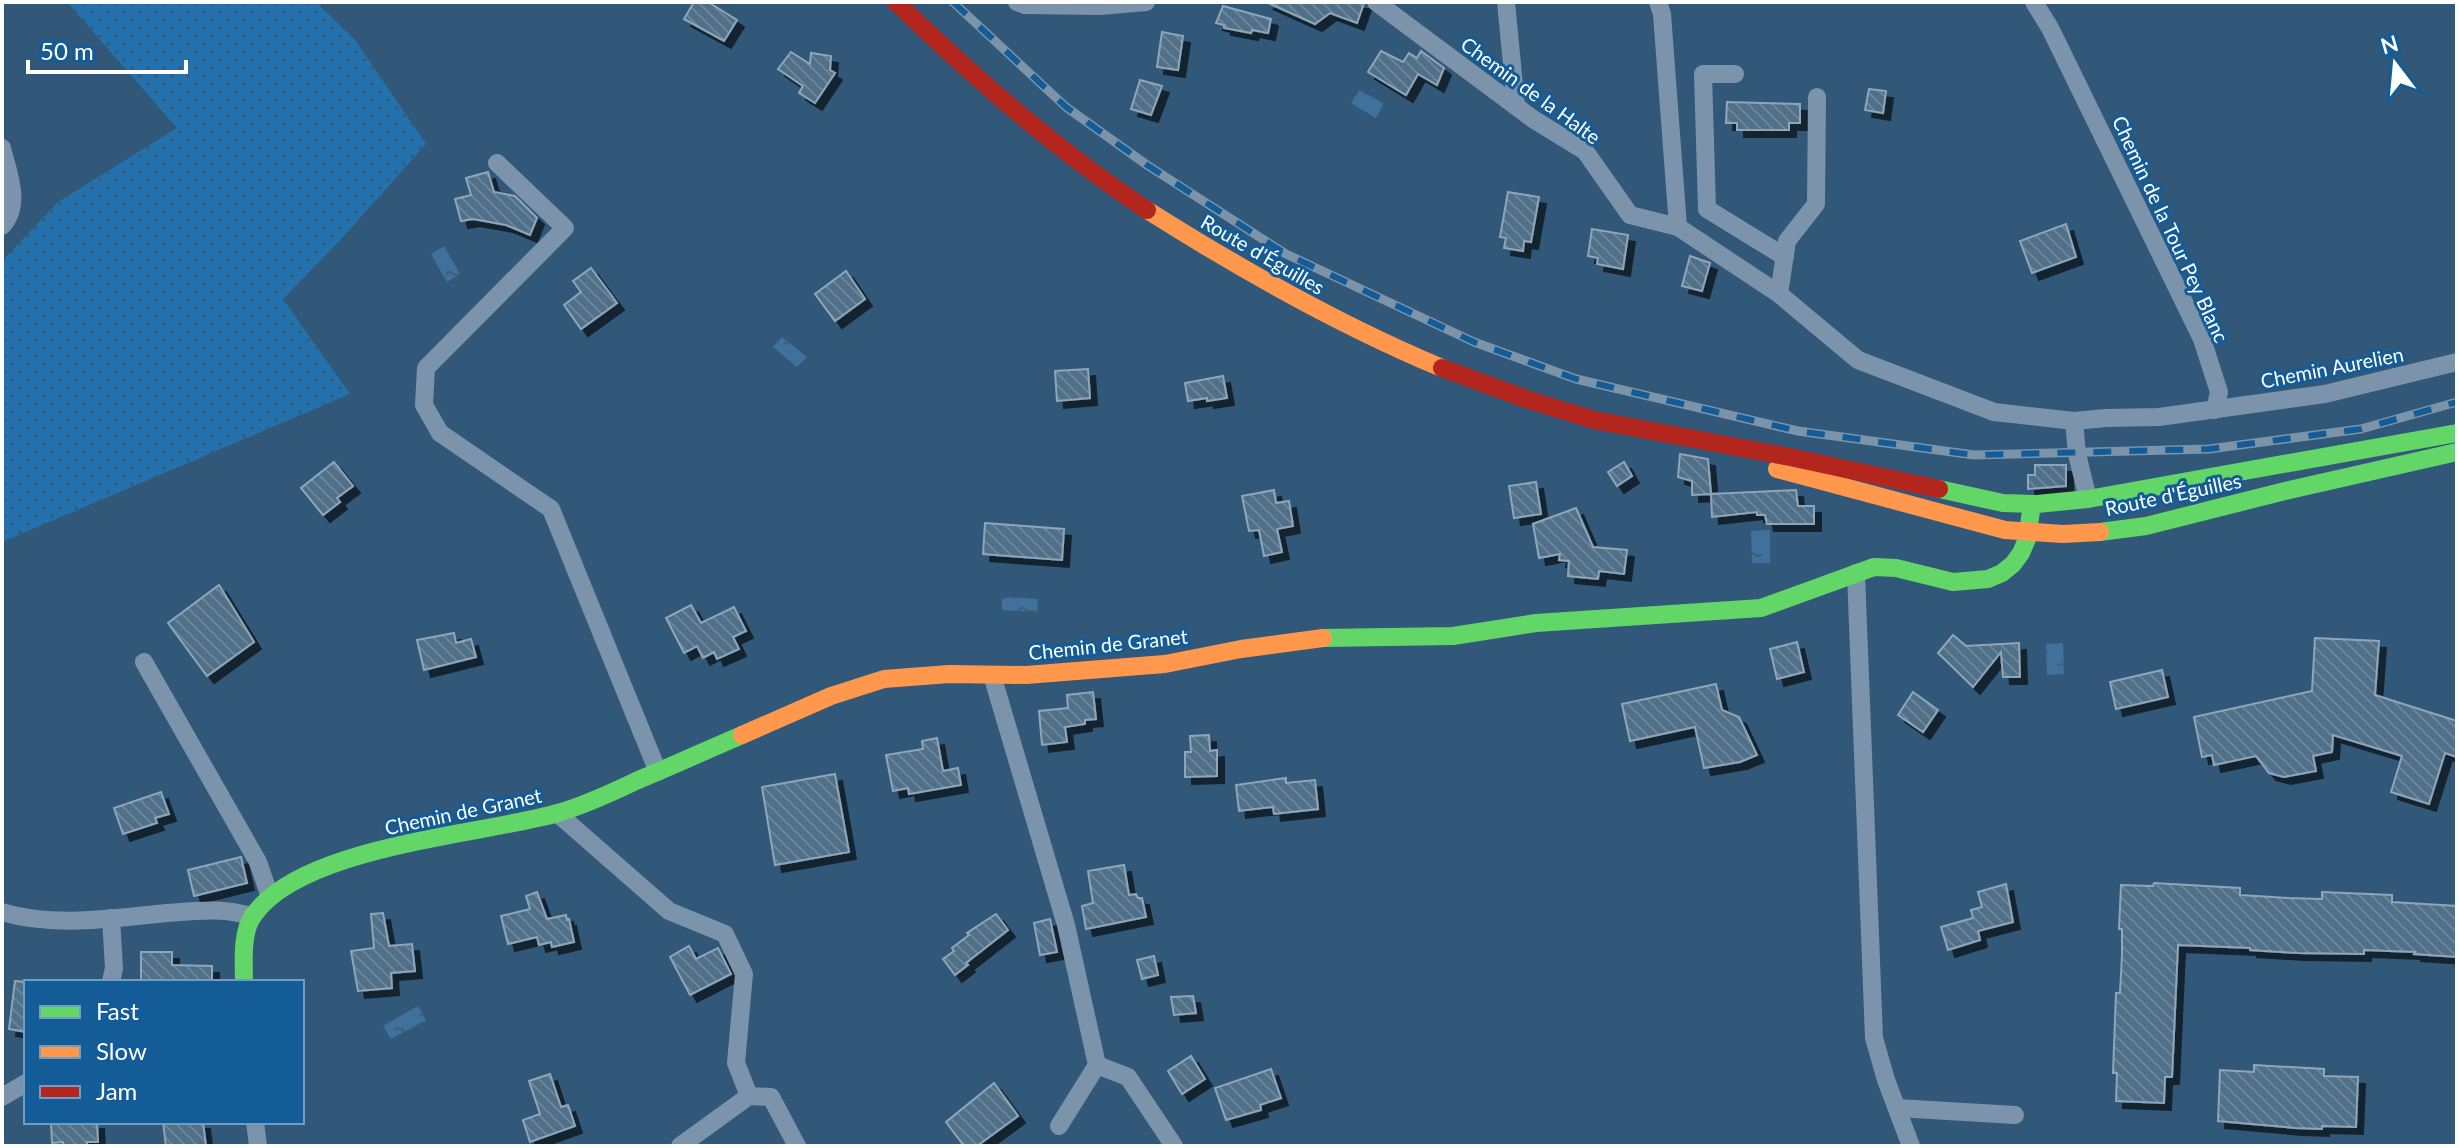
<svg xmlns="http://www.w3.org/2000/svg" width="2459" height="1148" viewBox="0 0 2459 1148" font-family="Lato,sans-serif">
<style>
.grass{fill:url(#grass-dots)}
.water{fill:url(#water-ripples)}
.building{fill:url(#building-back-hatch);stroke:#8fa6b9;stroke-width:2;filter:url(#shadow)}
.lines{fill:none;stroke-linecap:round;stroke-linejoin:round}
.street{stroke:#7b94ab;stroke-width:18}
.fast{stroke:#63d668;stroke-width:18}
.slow{stroke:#ff974d;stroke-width:18}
.jam{stroke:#b3261e;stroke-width:18}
.rail-casing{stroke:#7c94aa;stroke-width:9}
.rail{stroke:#135c97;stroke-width:6;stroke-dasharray:18;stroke-linecap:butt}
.labels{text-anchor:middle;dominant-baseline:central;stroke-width:6;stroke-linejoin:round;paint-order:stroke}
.street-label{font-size:20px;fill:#fff;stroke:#135c97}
</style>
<defs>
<pattern id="grass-dots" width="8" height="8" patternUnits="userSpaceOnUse" patternTransform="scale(2)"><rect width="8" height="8" fill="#2371ad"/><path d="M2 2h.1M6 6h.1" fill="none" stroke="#3c5b73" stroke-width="1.8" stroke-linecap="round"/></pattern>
<pattern id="water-ripples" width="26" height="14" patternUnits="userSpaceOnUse" patternTransform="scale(2)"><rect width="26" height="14" fill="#3f719c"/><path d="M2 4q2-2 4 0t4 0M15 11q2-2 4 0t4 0" fill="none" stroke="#475b6c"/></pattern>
<pattern id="building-back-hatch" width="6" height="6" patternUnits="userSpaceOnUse" patternTransform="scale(2)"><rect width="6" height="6" fill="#4f6f88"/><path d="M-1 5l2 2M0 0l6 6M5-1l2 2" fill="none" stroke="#69859a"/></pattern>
<filter id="shadow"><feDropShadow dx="7" dy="7" stdDeviation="0" flood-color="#0009"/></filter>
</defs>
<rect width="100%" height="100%" fill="#315879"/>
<path class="grass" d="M67 2H316L355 40 426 144 343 237 283 299 350 394 2 542V261L58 202 177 128Z"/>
<g class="water">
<path d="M1360 90 1384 104 1376 118 1351 103Z"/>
<path d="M444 246 460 274 447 282 431 254Z"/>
<path d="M782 337 807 357 797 367 773 347Z"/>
<path d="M1770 530V563H1752L1751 531Z"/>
<path d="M1002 597 1038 599 1037 612 1002 610Z"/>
<path d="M2063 643 2064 674 2047 675 2046 644Z"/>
<path d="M418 1006 426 1020 391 1039 383 1026Z"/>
</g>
<g class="building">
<path d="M694 2H708L737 20 724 41 684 19Z"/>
<path d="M1266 2H1364V3L1357 23 1330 13 1315 24Z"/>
<path d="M1223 6 1271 19 1268 33 1252 30 1251 33 1224 28V25L1216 23Z"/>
<path d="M1162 32 1183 36 1178 70 1157 67Z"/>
<path d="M1381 51 1403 62 1409 53 1417 58 1421 51 1444 68 1437 85 1418 74 1406 95 1368 72Z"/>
<path d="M791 52 810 64 811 53 831 56 830 70 835 73 815 103 799 93 803 86 778 69Z"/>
<path d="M1140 80 1162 86 1151 115 1131 109Z"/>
<path d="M1869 89 1886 91 1883 113 1865 110Z"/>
<path d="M1727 102 1800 104V123H1789V130H1737V123H1726Z"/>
<path d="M488 172 494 192 515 196 537 218 530 235 506 225 473 219 461 221 455 199 471 195 466 178Z"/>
<path d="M1508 192 1539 197 1531 242 1524 241 1523 251 1504 248 1506 238 1500 237Z"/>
<path d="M2066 224 2076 257 2032 273 2020 241Z"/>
<path d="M1592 229 1628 235 1623 269 1597 264 1598 258 1588 256Z"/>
<path d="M1690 256 1710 263 1702 291 1682 286Z"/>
<path d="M591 268 617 303 581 329 564 305 581 292 573 281Z"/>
<path d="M846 271 865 299 835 321 815 294Z"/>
<path d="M1088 369 1090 398 1057 401 1055 371Z"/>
<path d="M1223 376 1227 398 1207 401V398L1188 401 1185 383Z"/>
<path d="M1680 454 1708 459 1711 494 1796 490 1798 506H1814V524H1767L1765 515H1757V512L1712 517 1711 494 1692 495V481L1678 477Z"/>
<path d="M334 462 353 486 337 498 340 502 323 515 301 488Z"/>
<path d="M1624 462 1632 476 1617 486 1608 472Z"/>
<path d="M2035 465H2066V486L2028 489V475H2035Z"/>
<path d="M1536 482 1541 514 1514 518 1509 486Z"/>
<path d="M1274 490 1276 503 1289 501 1293 526 1277 529 1282 552 1264 556 1259 530 1249 531 1242 496Z"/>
<path d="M1576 508 1593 547 1627 550 1624 574 1599 571 1598 579 1568 576 1569 561 1559 560 1560 554 1539 558 1533 524Z"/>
<path d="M985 523 1064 529 1062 560 983 554Z"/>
<path d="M219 585 254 642 207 676 168 623Z"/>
<path d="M691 605 701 623 734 607 746 631 733 637 739 649 717 659 714 652 703 658 697 646 684 653 666 618Z"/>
<path d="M454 633 456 643 471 639 476 657 424 670 417 640Z"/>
<path d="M1953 635 1966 646 2019 643 2020 677H2003L2001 652 1973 687 1938 653Z"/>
<path d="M2315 638 2379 641 2375 695 2457 721V757L2445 753 2429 804 2391 792 2402 756 2333 735 2332 752 2313 756 2316 771 2284 777 2269 773 2256 756 2214 765 2212 755 2202 757 2194 717 2312 691Z"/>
<path d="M1797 642 1804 672 1777 679 1770 649Z"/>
<path d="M2162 670 2168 697 2116 709 2110 682Z"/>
<path d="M1716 684 1722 710 1739 717 1757 755 1740 762 1704 768 1695 727 1630 741 1622 704Z"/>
<path d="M1093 692 1096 719 1085 720V724L1065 727 1067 742 1042 745 1039 711 1068 708 1067 695Z"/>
<path d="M1913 692 1938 710 1923 732 1898 715Z"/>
<path d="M1209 735 1210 751 1217 750V776L1185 777V752H1191L1190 736Z"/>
<path d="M937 738 943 771 958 768 961 785 909 794 908 788 893 791 886 755 923 749 922 741Z"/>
<path d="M835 774 849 852 775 865 762 787Z"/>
<path d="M1286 778V783L1315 780 1318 809 1274 814 1273 807 1239 811 1236 785Z"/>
<path d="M161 792 169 814 155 818 157 823 123 834 114 808Z"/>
<path d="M241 857 247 883 194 896 188 870Z"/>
<path d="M1124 865 1129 895 1136 894 1138 898H1142L1146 917 1086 929 1082 906 1093 903 1088 871Z"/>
<path d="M2154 883 2240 888V895L2288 898 2322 899V892L2392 895V902L2457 906V957L2414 954 2415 952 2364 950V954L2297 953 2250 950V948L2178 945 2172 1077H2165L2164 1103 2116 1101 2117 1073H2113L2116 993H2120L2122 955V929H2119L2121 885 2153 886Z"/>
<path d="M2006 884 2013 922 1978 931 1980 940 1948 950 1941 927 1973 918 1971 910 1982 907 1978 892Z"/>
<path d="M537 892 547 919 566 915 567 920 569 919 574 942 552 947 551 942 539 945 537 937 508 944 501 916 530 909 526 896Z"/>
<path d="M383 913 389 946 412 944 415 971 391 973 392 988 358 991 351 951 374 948 371 914Z"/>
<path d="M996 914 1008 930 966 963 968 965 955 975 943 959 954 951 952 948 969 935 967 933Z"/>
<path d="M1050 919 1057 952 1040 955 1034 923Z"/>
<path d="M689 946 696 959 718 948 731 974 690 995 670 957Z"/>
<path d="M141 952H172V965L212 966V982H141Z"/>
<path d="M1154 956 1158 975 1142 979 1137 960Z"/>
<path d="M15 981 26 982V1032L9 1029Z"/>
<path d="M1193 996 1196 1013 1174 1015 1171 997Z"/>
<path d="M1191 1056 1205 1079 1182 1094 1168 1071Z"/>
<path d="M2254 1065 2324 1069V1076L2358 1077 2356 1127 2322 1126V1129L2295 1128 2218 1121 2220 1070 2254 1072Z"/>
<path d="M1271 1069 1281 1098 1260 1105 1261 1110 1226 1120 1215 1088Z"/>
<path d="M550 1074 561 1107 568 1105 575 1126 530 1142 523 1120 540 1114 529 1081Z"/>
<path d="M994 1083 1018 1116 977 1146H964L946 1122Z"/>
<path d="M51 1122H97L98 1142H87V1146H63V1142L52 1143Z"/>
<path d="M163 1122H203L206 1146H166Z"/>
</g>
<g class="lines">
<g class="street">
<path d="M1017 2 1025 5 1100 6 1146 2"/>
<path d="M1376 2 1533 119 1585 151 1630 215 1678 227 1779 294 1858 360 1994 412 2074 421 2106 418 2159 417 2325 394 2457 362"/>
<path d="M1506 2 1516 106"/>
<path d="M1658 2 1662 14 1678 227"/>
<path d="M2034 2 2050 28 2202 339 2219 392 2215 410"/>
<path d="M1735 74H1703L1707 209 1785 257"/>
<path d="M2 148C8 173 22 204 2 226"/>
<path d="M497 163 565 228 426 368 424 405 440 433 551 509 658 772"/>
<path d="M1779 294 1787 241 1816 204 1817 97"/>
<path d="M2074 421 2077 454 2088 499"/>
<path d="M1856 573 1874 1038 1886 1080 1911 1146"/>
<path d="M144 662 258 862 270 897"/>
<path d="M992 675 1066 925 1097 1065 1128 1077 1174 1146"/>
<path d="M557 813 669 911 725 934 744 974 736 1063 749 1096 680 1146"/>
<path d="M2 912C55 928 113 918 167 913 195 911 226 907 252 917"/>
<path d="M111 918 114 968 111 982"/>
<path d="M749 1096 771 1097 797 1146"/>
<path d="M2 1097 26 1083"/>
<path d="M1897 1108 2015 1115"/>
<path d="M255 1122 258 1146"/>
<path d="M1059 1126 1097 1065"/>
</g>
<g class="fast">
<path d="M1939 489 2003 503 2037 504 2088 499 2457 433"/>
<path d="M2100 532 2146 526 2285 491 2457 452"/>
<path d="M1323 638 1453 636 1536 623 1761 608 1874 567 1896 568 1953 582 1988 579 2002 573 2013 564 2021 553 2027 539 2032 504"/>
<path d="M244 982C244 963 241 933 253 916 300 846 480 835 558 813 585 805 611 793 636 781 672 766 707 750 742 735"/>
</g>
<g class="slow">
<path d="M1147 210C1242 270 1339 325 1442 368"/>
<path d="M1777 469 2005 530 2063 534 2100 532"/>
<path d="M742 735 831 696 884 679 949 674 1026 675 1165 664 1241 649 1323 638"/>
</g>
<g class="jam">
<path d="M896 2C974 77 1056 150 1147 210"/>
<path d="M1442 368 1529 400 1594 420 1790 457 1939 489"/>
</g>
<g class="rail-casing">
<path id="rail" d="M953 2 1066 107 1147 165 1286 254 1474 342 1576 379 1798 431 1974 455 2209 449 2361 429 2457 402"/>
</g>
<use href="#rail" class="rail"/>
</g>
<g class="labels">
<g class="street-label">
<text transform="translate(1531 90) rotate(36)">Chemin de la Halte</text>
<text transform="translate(2171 229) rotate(65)">Chemin de la Tour Pey Blanc</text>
<text transform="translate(1263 254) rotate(30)">Route d'Éguilles</text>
<text transform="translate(2332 367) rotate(-11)">Chemin Aurelien</text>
<text transform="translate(2173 494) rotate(-12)">Route d'Éguilles</text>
<text transform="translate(1108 644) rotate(-6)">Chemin de Granet</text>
<text transform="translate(463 811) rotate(-12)">Chemin de Granet</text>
</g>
</g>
<rect width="2459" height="1148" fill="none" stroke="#ffffff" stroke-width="8"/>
<rect x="24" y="980" width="280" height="144" fill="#135c97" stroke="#719dc1" stroke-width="2"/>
<rect x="40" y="1006" width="40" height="12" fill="#63d668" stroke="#719dc1" stroke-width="2"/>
<text x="96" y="1020" font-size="24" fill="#ffffff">Fast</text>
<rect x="40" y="1046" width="40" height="12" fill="#ff974d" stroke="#719dc1" stroke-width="2"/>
<text x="96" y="1060" font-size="24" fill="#ffffff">Slow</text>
<rect x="40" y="1086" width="40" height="12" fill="#b3261e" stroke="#719dc1" stroke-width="2"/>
<text x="96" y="1100" font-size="24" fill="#ffffff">Jam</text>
<g transform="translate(2395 64) rotate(344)" stroke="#135c97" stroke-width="6" paint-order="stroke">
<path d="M0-6L14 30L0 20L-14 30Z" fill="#ffffff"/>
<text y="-12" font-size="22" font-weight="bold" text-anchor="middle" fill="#ffffff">N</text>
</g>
<path d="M28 60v12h158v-12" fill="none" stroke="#ffffff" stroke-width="4"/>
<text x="40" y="60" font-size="24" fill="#ffffff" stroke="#135c97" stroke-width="6" paint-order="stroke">50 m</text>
</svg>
